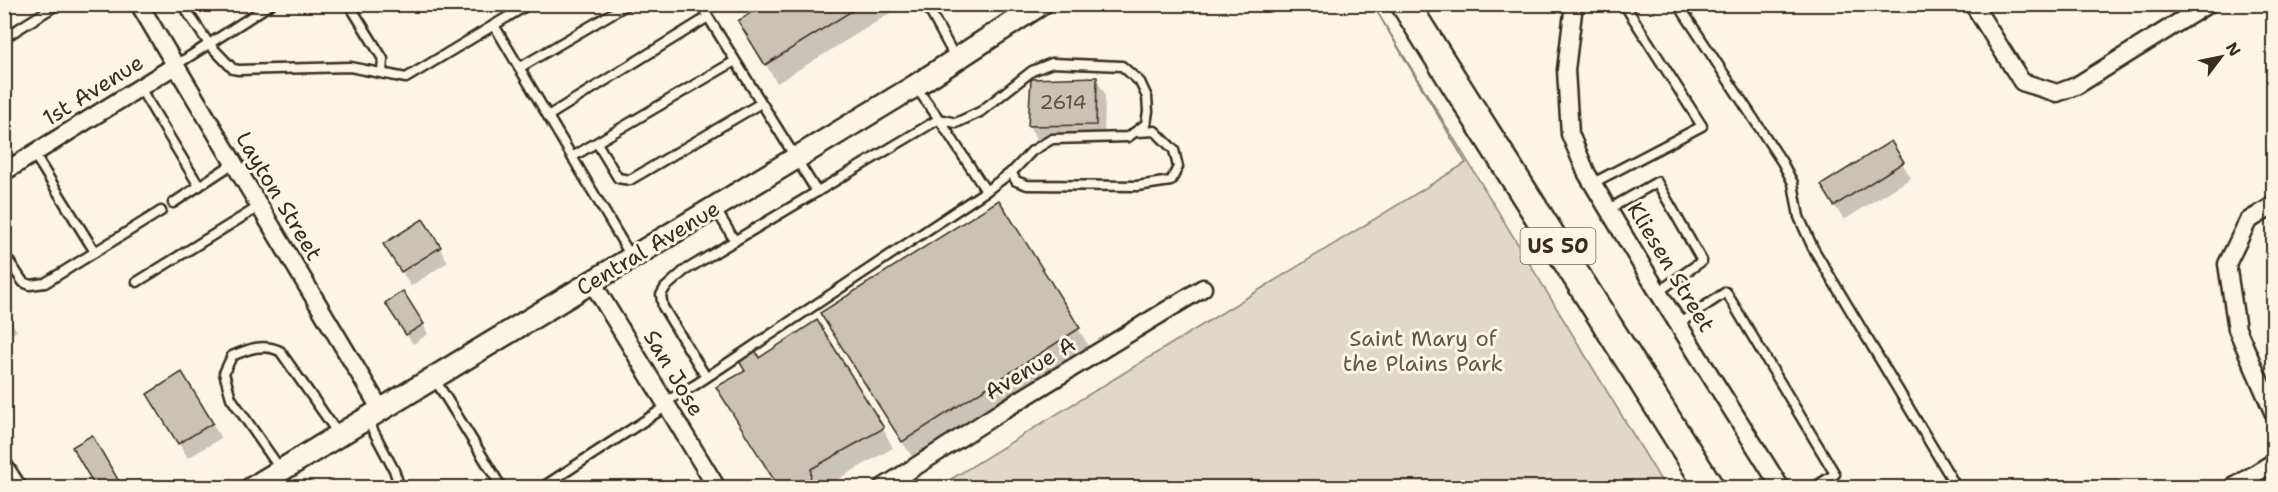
<svg xmlns="http://www.w3.org/2000/svg" width="2278" height="492" viewBox="0 0 2278 492" font-family="'Shantell Sans',sans-serif">
<style>
.green{fill:#e0d8c8;stroke:#8e8173;stroke-width:1.5}
.shadow{fill:#0003}
.building{fill:#ccc2b3;stroke:#3b2a1e;stroke-width:1.5}
.lines{fill:none;stroke-linecap:round;stroke-linejoin:round}
.service-casing{stroke:#3b2a1e;stroke-width:13}
.minor-casing{stroke:#3b2a1e;stroke-width:21}
.tertiary-casing{stroke:#3b2a1e;stroke-width:26}
.trunk-casing{stroke:#3b2a1e;stroke-width:32}
.service{stroke:#fcf5e5;stroke-width:8}
.minor{stroke:#fcf5e5;stroke-width:16}
.tertiary{stroke:#fcf5e5;stroke-width:21}
.trunk{stroke:#fcf5e5;stroke-width:27}
.labels{text-anchor:middle;dominant-baseline:central;stroke-width:6;stroke-linejoin:round;paint-order:stroke}
.number-label{font-size:20px;fill:#5f5043}
.shield{fill:#fcf5e5;stroke:#75675a;stroke-width:1.5}
.shield-label{font-size:21px;font-weight:bold;fill:#3b2a1e}
.street-label{font-size:22px;fill:#3b2a1e;stroke:#fcf5e5}
.park-label{font-size:22px;fill:#645648;stroke:#fcf5e5}
</style>
<rect width="100%" height="100%" fill="#fcf5e5"/>
<filter id="ink" filterUnits="userSpaceOnUse"><feTurbulence type="fractalNoise" baseFrequency=".0167" numOctaves="2"/><feDisplacementMap in="SourceGraphic" scale="12" xChannelSelector="R" yChannelSelector="G"/><feConvolveMatrix kernelMatrix="1 2 1 2 8 2 1 2 1" color-interpolation-filters="sRGB"/></filter>
<g filter="url(#ink)">
<path class="green" d="M1373 5 1665 487H938L1466 163Z"/>
<g class="shadow">
<path d="M500 4H516L504 12Z"/>
<path d="M767 4H898L899 8 777 83 751 40Z"/>
<path d="M1096 79 1105 94 1104 140 1038 141 1029 126 1032 80Z"/>
<path d="M1890 143 1911 178 1844 220 1831 200Z"/>
<path d="M999 202 1090 348 914 460 833 333Z"/>
<path d="M439 247 448 262 411 286 394 259Z"/>
<path d="M4 310 17 331 4 338Z"/>
<path d="M393 313 423 324 428 334 413 344Z"/>
<path d="M759 360 883 429 893 448 822 488H780L747 372Z"/>
<path d="M182 374 221 438 188 458 157 409Z"/>
</g>
<g class="building">
<path d="M764 4H863L765 65 738 21Z"/>
<path d="M1097 77 1096 125 1028 126 1031 79Z"/>
<path d="M1891 141 1904 162 1834 206 1821 185Z"/>
<path d="M999 200 1080 328 902 442 820 313Z"/>
<path d="M423 219 441 247 401 272 383 244Z"/>
<path d="M403 291 424 324 406 335 385 303Z"/>
<path d="M817 320 884 428 811 469 810 484 804 488H779L716 387 745 371 739 361 756 351 759 358Z"/>
<path d="M182 372 213 423 178 444 147 394Z"/>
<path d="M92 435 120 483 114 488H96L72 447Z"/>
</g>
<g class="lines">
<g class="service-casing">
<g id="service">
<path d="M182 4 209 44 271 4"/>
<path d="M349 4 383 59 382 72"/>
<path d="M700 4 817 192"/>
<path d="M940 4 931 13 956 59"/>
<path d="M1678 4 1782 162 1793 183 1799 217 1813 248 1957 488"/>
<path d="M494 25 632 258"/>
<path d="M4 38 58 4"/>
<path d="M176 65 209 44 233 69 239 70 350 67 406 78 529 4"/>
<path d="M519 68 628 4"/>
<path d="M140 88 199 186 234 163"/>
<path d="M548 116 708 17"/>
<path d="M597 143 618 178 630 180 761 103"/>
<path d="M572 157 735 61"/>
<path d="M1011 172 1016 181 1027 185 1137 186 1171 181 1178 167 1174 150 1155 131 1137 132"/>
<path d="M1593 183 1702 126 1624 4"/>
<path d="M173 203 199 186"/>
<path d="M715 208 735 241"/>
<path d="M1609 209 1657 182 1702 261 1658 292"/>
<path d="M95 252 161 211"/>
<path d="M4 254 23 282 30 285 45 283 95 252 34 154"/>
<path d="M137 282 260 206"/>
<path d="M1678 324 1726 292 1835 474 1813 488"/>
<path d="M706 377 663 307 661 295 665 288 684 271 939 119 986 191 1013 171 1032 151 1052 139 1128 137 1146 124 1148 111 1147 97 1140 82 1122 66 1052 63 1032 71 980 112 956 123 939 119 915 86"/>
<path d="M434 378 502 488"/>
<path d="M665 402 695 385 986 191"/>
<path d="M367 419 394 470 400 488"/>
<path d="M281 470 231 398 224 373 232 356C248 349 263 343 280 351L339 435"/>
<path d="M541 488 667 406"/>
<path d="M702 488 713 481"/>
</g>
</g>
<g class="minor-casing">
<g id="minor">
<path d="M139 4 381 410"/>
<path d="M1574 4 1566 70 1570 134 1587 174 1658 292 1781 488"/>
<path d="M1973 4 2022 82 2057 93 2076 86 2208 4"/>
<path d="M4 172 176 65"/>
<path d="M2274 205 2248 221 2227 264 2237 329 2274 414"/>
<path d="M592 282 717 488"/>
<path d="M4 466 18 488"/>
<path d="M882 488 1005 409 1203 288"/>
<path d="M2232 488 2274 462"/>
</g>
</g>
<g class="tertiary-casing">
<path id="tertiary" d="M252 488 915 86 1041 4"/>
</g>
<g class="trunk-casing">
<path id="trunk" d="M1405 4 1710 488"/>
</g>
<use href="#service" class="service"/>
<use href="#minor" class="minor"/>
<use href="#tertiary" class="tertiary"/>
<use href="#trunk" class="trunk"/>
</g>
</g>
<g class="labels">
<g class="number-label">
<text x="1063" y="102">2614</text>
</g>
<rect class="shield" x="1520.5" y="228" width="75" height="36" rx="4.5"/>
<g class="shield-label">
<text x="1558" y="246">US 50</text>
</g>
<g class="street-label">
<text transform="translate(93 90) rotate(-32)">1st Avenue</text>
<text transform="translate(279 196) rotate(59)">Layton Street</text>
<text transform="translate(648 248) rotate(-31)">Central Avenue</text>
<text transform="translate(1671 267) rotate(59)">Kliesen Street</text>
<text transform="translate(1030 368) rotate(-31)">Avenue A</text>
<text transform="translate(674 373) rotate(59)">San Jose</text>
</g>
<g class="park-label">
<text x="1423" y="338">Saint Mary of<tspan x="1423" dy="25">the Plains Park</tspan></text>
</g>
</g>
<rect width="2278" height="492" fill="none" stroke="#fcf5e5" stroke-width="24"/>
<rect x="12" y="12" width="2254" height="468" fill="none" stroke="#3b2a1e" stroke-width="2" filter="url(#ink)"/>
<g transform="translate(2221 57) rotate(58)" stroke="#fcf5e5" stroke-width="4.5" paint-order="stroke">
<path d="M0-4.5L10 22L0 15L-10 22Z" fill="#3b2a1e"/>
<text y="-9" font-size="16" font-weight="bold" text-anchor="middle" fill="#3b2a1e">N</text>
</g>
</svg>
